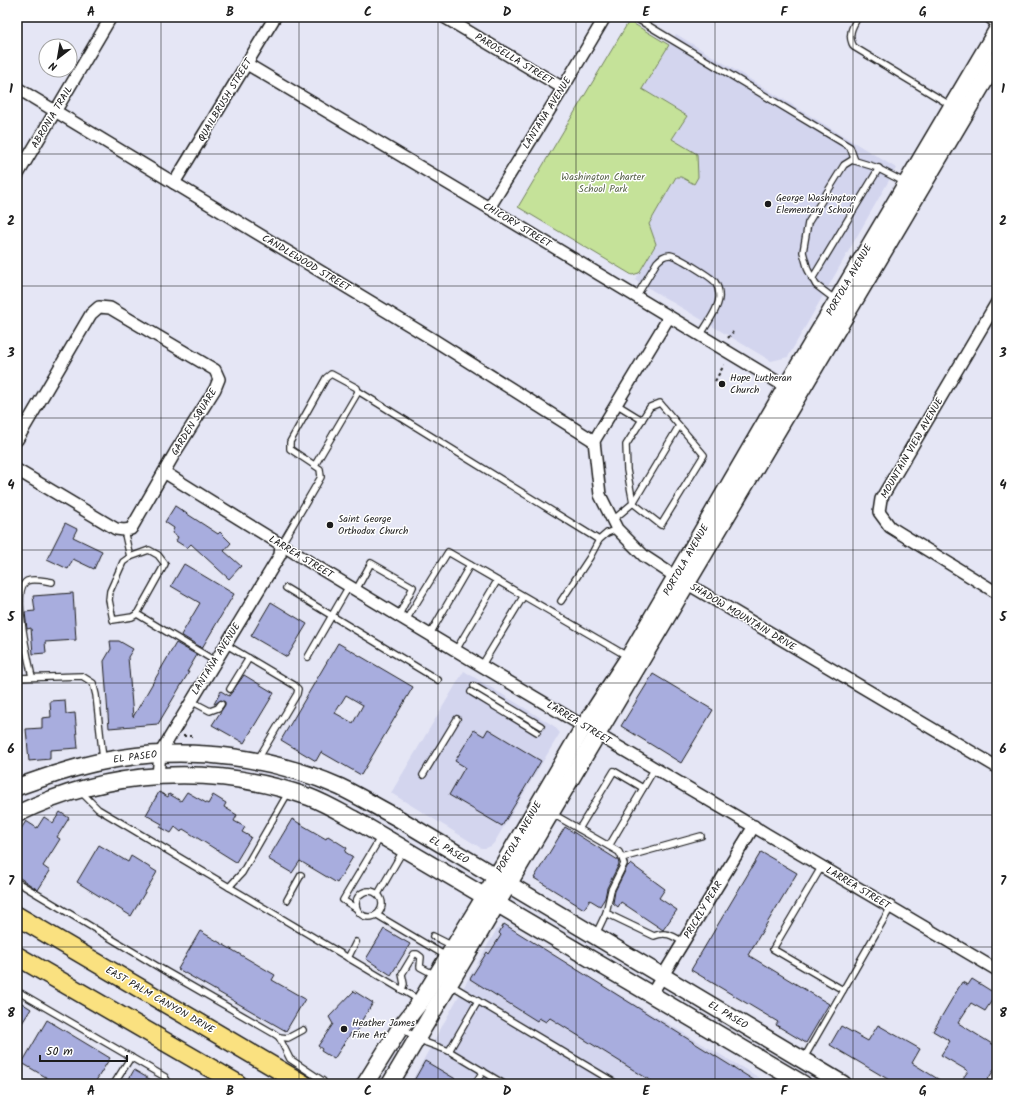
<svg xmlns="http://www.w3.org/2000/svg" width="1014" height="1101" viewBox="0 0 1014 1101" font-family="Kalam,sans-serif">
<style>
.built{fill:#d3d5ee}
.green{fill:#c5e299;stroke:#707f5a}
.building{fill:#a8adde;stroke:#1c1c1c;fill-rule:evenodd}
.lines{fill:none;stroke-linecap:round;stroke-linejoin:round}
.lane-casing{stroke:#1c1c1c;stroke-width:8}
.street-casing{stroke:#1c1c1c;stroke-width:14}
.secondary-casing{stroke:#1c1c1c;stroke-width:19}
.primary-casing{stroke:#1c1c1c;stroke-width:21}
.path{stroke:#1c1c1c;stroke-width:2;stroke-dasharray:3 3;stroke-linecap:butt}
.lane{stroke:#fff;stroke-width:5.5}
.street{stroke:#fff;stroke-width:11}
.secondary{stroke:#fff;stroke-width:16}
.primary{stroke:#fae180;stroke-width:18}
.grid{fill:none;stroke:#1c1c1c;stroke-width:1;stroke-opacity:0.55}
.poi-dot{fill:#1c1c1c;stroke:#fff;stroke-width:1.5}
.labels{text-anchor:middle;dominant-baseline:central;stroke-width:3;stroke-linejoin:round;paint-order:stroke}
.street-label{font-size:10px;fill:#1c1c1c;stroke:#fff}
.park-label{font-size:10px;fill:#576148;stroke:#fff}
.poi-label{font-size:10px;fill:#1c1c1c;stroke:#fff;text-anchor:start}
.neatline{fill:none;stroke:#1c1c1c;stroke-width:1.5}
.grid-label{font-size:13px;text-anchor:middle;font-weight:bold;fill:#1c1c1c}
</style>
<rect width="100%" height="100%" fill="#e5e6f5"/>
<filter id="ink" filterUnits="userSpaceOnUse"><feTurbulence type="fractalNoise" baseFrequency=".025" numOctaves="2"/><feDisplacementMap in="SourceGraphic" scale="8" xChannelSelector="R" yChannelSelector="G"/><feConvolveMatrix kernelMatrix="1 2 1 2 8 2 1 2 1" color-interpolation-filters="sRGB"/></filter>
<g filter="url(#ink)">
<g class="built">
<path d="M676 34 896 168 788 357 771 361 635 280 656 244 649 224 676 177H681L694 184 697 154 672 139 687 116 642 89Z"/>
<path d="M464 671 554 726 560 733 494 843 491 846 486 848H481L391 793Z"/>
<path d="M504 927 508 929 770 1084H410L471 974 497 929Z"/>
</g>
<path class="green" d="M629 21 669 45 642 89 687 116 672 139 697 154 698 177 694 184 681 177H676L649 224 656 244 639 273 632 275 518 207Z"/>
<g class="building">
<path d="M175 506 218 534 220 532 231 543 224 551 241 566 229 579 191 544 187 548 176 541 178 537 172 533 174 528 165 522Z"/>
<path d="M65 523 77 529 73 537 102 551 94 569 73 559 68 569 47 559Z"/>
<path d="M184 564 234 594 202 648 181 635 200 603 171 586Z"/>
<path d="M73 593 76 640 45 642 46 653 33 654 31 628 27 629 25 612 35 611 33 596Z"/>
<path d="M271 602 307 624 287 657 251 636Z"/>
<path d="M110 641H119L133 649 128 657 133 717 176 643 197 655 187 672H189L158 724 109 728 104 661 111 649Z"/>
<path d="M338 643 413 687 361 775 321 752 316 761 281 740ZM346 695 363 705 353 723 335 713Z"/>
<path d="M653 674 713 710 681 763 621 726Z"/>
<path d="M244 675 274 693 244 743 212 725 225 705V702L221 700 215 704H214L221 691 229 696Z"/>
<path d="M65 700 66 714 75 713 78 748 50 750V759L29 761 26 729 42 728V718L51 717 50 701Z"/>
<path d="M488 729 541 761 502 826 449 795 465 767 455 761 474 730 484 736Z"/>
<path d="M159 792 168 797 169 794 181 801 187 792 208 804 213 795 226 803 224 807 237 815 234 821 245 827 242 832 251 837 236 862 183 829 181 832 175 827 171 833 160 827 162 824 146 815Z"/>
<path d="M60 812 69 818 57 837 60 839 43 866 50 871 38 890 17 876V835L26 821 37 828 44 817 53 823Z"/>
<path d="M292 819 326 839 328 836 347 848 345 852 353 857 337 883 300 861 292 873 268 859Z"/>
<path d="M565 827 618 860 619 864 607 888 605 898 600 906 590 900 584 909 534 878Z"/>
<path d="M99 845 128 862 131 856 157 872 131 916 77 882Z"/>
<path d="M761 852 797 873 748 955 829 1004 806 1043 776 1025 778 1022 691 970Z"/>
<path d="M631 864 665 889 659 898 677 910 663 930 621 902 618 907 613 903 615 891 628 865 629 866Z"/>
<path d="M504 924 760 1084H656L550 1018 546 1022 539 1018 537 1021 470 979 487 952 489 954 501 935 499 933Z"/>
<path d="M384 929 410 944 391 975 366 959Z"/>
<path d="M200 931 275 975 272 980 305 999 286 1031 178 969Z"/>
<path d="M972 979 996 994 985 1011 971 1003 958 1023 997 1047V1065L985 1084H959L968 1071 941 1055 950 1041 933 1031 962 982 968 985Z"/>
<path d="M354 991 373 1003 360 1023 362 1025 354 1035 351 1033 334 1059 321 1051 322 1049 318 1046 333 1024 329 1017Z"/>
<path d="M17 1000 31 1009 17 1031Z"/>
<path d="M47 1020 110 1058 94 1084H46L49 1079 22 1063Z"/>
<path d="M878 1025 920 1049 912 1063 946 1084H896L830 1045 841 1026 868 1041Z"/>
<path d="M425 1061 464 1084H412Z"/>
<path d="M134 1070 158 1084H126Z"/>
</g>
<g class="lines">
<g class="lane-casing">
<g id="lane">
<path d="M634 17 850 147 855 161"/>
<path d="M858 17C852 27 847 36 854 47L950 105"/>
<path d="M812 279 879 168"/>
<path d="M636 297 657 262C661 258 664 255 670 255 676 255 711 277 715 282 717 285 719 290 719 294 721 306 706 325 700 336"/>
<path d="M837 301 816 285 808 270 803 252 808 223 844 165 852 160 875 167 906 183"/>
<path d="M358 391 599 540"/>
<path d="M660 403 704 455 661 525 633 503 627 470 626 445 650 407Z"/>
<path d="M616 404 642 420"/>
<path d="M613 520 633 503 679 426"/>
<path d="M124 530 130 557"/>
<path d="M281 545 321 477 320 469 290 449V442L326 378 331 374 357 388 358 392 315 465"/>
<path d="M286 588 438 680"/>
<path d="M356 590 371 563 413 587 399 615"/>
<path d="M561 601 590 557 599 540 607 533 617 529"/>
<path d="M137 614 165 564 158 555 149 550 130 557 123 562 110 591 109 600 113 620 132 617 137 614 215 661"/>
<path d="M406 620 448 552 627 656"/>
<path d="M430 634 470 565"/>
<path d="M225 644 294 685 298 689 297 694 258 759"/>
<path d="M456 650 497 581"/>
<path d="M308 657 349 586"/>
<path d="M482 665 523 597"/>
<path d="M32 677C29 662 11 589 27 581 33 578 45 581 52 582"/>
<path d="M17 678 82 676 93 683 96 695 103 759"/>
<path d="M474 686 541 726"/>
<path d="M230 689 249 658"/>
<path d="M471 692 537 732"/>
<path d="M191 701 210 711 218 708 221 704"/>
<path d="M423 775 457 719"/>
<path d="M80 791 98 809 419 1000"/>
<path d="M553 814 619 852 622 858 624 864 611 890 606 913 596 934"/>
<path d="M579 829 614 771 643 788"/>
<path d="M609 846 655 768"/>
<path d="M622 858 701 836"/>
<path d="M822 866 773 949 843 990"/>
<path d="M17 882 165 971 273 1033 279 1037 290 1059 323 1081 324 1084"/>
<path d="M229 887 242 873 288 793"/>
<circle cx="369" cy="904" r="13"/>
<path d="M378 894 404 849"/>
<path d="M287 900 301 875"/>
<path d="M357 909 343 900 380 838"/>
<path d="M606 913 654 936C666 931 673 936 683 942"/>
<path d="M377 915 446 956"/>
<path d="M433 936 453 946"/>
<path d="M348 958 356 942"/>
<path d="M451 985 617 1084"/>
<path d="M402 990 404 984 402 974 414 954H417L421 957 420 967 435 975"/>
<path d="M17 991 165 1077 169 1084"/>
<path d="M402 1029 427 1043 449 1051 504 1084"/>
<path d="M279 1037 288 1038 303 1030"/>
<path d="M449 1051 478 1001"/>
<path d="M804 1058 891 907"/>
<path d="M114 1084 131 1057"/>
<path d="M475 1084 483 1071"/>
</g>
</g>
<g class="street-casing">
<g id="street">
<path d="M444 17 563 88"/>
<path d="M247 64 489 208 786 387"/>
<path d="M17 88 434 340 594 441"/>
<path d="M17 176 111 17"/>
<path d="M174 183 275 17"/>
<path d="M489 208 563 88 605 17"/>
<path d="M997 302 881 499 879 512 890 527 997 593"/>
<path d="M669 317 594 441 600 495 617 529 644 556 676 577 997 767"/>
<path d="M17 440 91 314 99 307 110 308 215 370 219 379 215 389 176 451 131 529 124 530 116 529 17 470"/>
<path d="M164 472C438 644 719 805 997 970"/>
<path d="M158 775 160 754 162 750 280 555 281 545"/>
<path d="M651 995 754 826"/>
</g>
</g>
<g class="secondary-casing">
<g id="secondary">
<path d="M993 17 997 19"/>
<path d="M17 787C51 775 86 763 122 758 194 747 273 757 340 787 359 796 377 807 396 817L843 1084"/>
<path d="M17 814C108 769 213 763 309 797 325 803 340 812 355 820L803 1084"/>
<path d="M365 1084 400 1028 421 1001 485 896 584 726 629 657 786 387 997 30"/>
<path d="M390 1084 997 60"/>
</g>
</g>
<g class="primary-casing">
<g id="primary">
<path d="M17 916 303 1084"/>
<path d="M17 956 238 1084"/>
</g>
</g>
<g class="path">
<path d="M728 338 733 332"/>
<path d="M715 381 724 365"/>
<path d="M183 736H194"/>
</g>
<use href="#lane" class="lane"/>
<use href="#street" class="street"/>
<use href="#secondary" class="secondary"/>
<use href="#primary" class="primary"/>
</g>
</g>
<path class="grid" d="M161 17V1084M299 17V1084M438 17V1084M576 17V1084M715 17V1084M853 17V1084M17 154H997M17 286H997M17 418H997M17 550H997M17 683H997M17 815H997M17 947H997"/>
<g class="poi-dot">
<circle cx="768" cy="204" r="4"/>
<circle cx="722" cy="384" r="4"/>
<circle cx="330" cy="525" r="4"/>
<circle cx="344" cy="1029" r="4"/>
</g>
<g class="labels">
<g class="street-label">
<text transform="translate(514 59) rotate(31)">PAROSELLA STREET</text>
<text transform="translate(225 100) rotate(-59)">QUAILBRUSH STREET</text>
<text transform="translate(547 113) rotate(-58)">LANTANA AVENUE</text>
<text transform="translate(52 117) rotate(-59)">ABRONIA TRAIL</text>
<text transform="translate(517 225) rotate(31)">CHICORY STREET</text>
<text transform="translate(306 263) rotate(31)">CANDLEWOOD STREET</text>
<text transform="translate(849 280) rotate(-60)">PORTOLA AVENUE</text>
<text transform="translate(194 422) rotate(-58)">GARDEN SQUARE</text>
<text transform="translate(912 448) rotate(-60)">MOUNTAIN VIEW AVENUE</text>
<text transform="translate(301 557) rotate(31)">LARREA STREET</text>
<text transform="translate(686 560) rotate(-60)">PORTOLA AVENUE</text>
<text transform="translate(743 617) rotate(31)">SHADOW MOUNTAIN DRIVE</text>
<text transform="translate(216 659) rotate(-58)">LANTANA AVENUE</text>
<text transform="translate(579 723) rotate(31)">LARREA STREET</text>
<text transform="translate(135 757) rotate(-7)">EL PASEO</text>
<text transform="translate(519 837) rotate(-60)">PORTOLA AVENUE</text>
<text transform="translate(449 850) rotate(31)">EL PASEO</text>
<text transform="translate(858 888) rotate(31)">LARREA STREET</text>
<text transform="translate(703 910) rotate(-59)">PRICKLY PEAR</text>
<text transform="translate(160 1000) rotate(30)">EAST PALM CANYON DRIVE</text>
<text transform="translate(728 1015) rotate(31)">EL PASEO</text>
</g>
<g class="park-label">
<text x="603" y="177">Washington Charter<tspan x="603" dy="12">School Park</tspan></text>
</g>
<g class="poi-label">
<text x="776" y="198">George Washington<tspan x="776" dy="12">Elementary School</tspan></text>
<text x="730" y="378">Hope Lutheran<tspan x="730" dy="12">Church</tspan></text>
<text x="338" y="519">Saint George<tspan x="338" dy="12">Orthodox Church</tspan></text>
<text x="352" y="1023">Heather James<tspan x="352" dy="12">Fine Art</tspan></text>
</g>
</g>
<rect width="1014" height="1101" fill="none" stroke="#fff" stroke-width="44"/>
<g transform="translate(58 58) rotate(211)"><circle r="19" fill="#ffffff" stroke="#a4a4a4"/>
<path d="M0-3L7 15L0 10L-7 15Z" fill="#1c1c1c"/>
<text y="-6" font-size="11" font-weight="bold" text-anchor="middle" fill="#1c1c1c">N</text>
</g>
<path d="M40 1055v6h87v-6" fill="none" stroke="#1c1c1c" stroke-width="2"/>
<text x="46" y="1055" font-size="12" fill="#1c1c1c" stroke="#ffffff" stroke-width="3" paint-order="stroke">50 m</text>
<rect x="22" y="22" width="970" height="1057" class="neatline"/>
<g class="grid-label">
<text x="91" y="16">A</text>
<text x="230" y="16">B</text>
<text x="368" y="16">C</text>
<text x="507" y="16">D</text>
<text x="646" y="16">E</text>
<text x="784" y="16">F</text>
<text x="923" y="16">G</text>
<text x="11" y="93">1</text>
<text x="1003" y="93">1</text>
<text x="11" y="225">2</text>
<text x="1003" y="225">2</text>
<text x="11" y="357">3</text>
<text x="1003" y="357">3</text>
<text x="11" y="489">4</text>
<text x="1003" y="489">4</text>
<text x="11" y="621">5</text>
<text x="1003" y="621">5</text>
<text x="11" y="753">6</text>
<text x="1003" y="753">6</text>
<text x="11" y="885">7</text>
<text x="1003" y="885">7</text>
<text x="11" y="1017">8</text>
<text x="1003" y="1017">8</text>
<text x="91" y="1095">A</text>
<text x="230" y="1095">B</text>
<text x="368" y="1095">C</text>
<text x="507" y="1095">D</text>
<text x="646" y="1095">E</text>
<text x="784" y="1095">F</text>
<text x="923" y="1095">G</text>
</g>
</svg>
